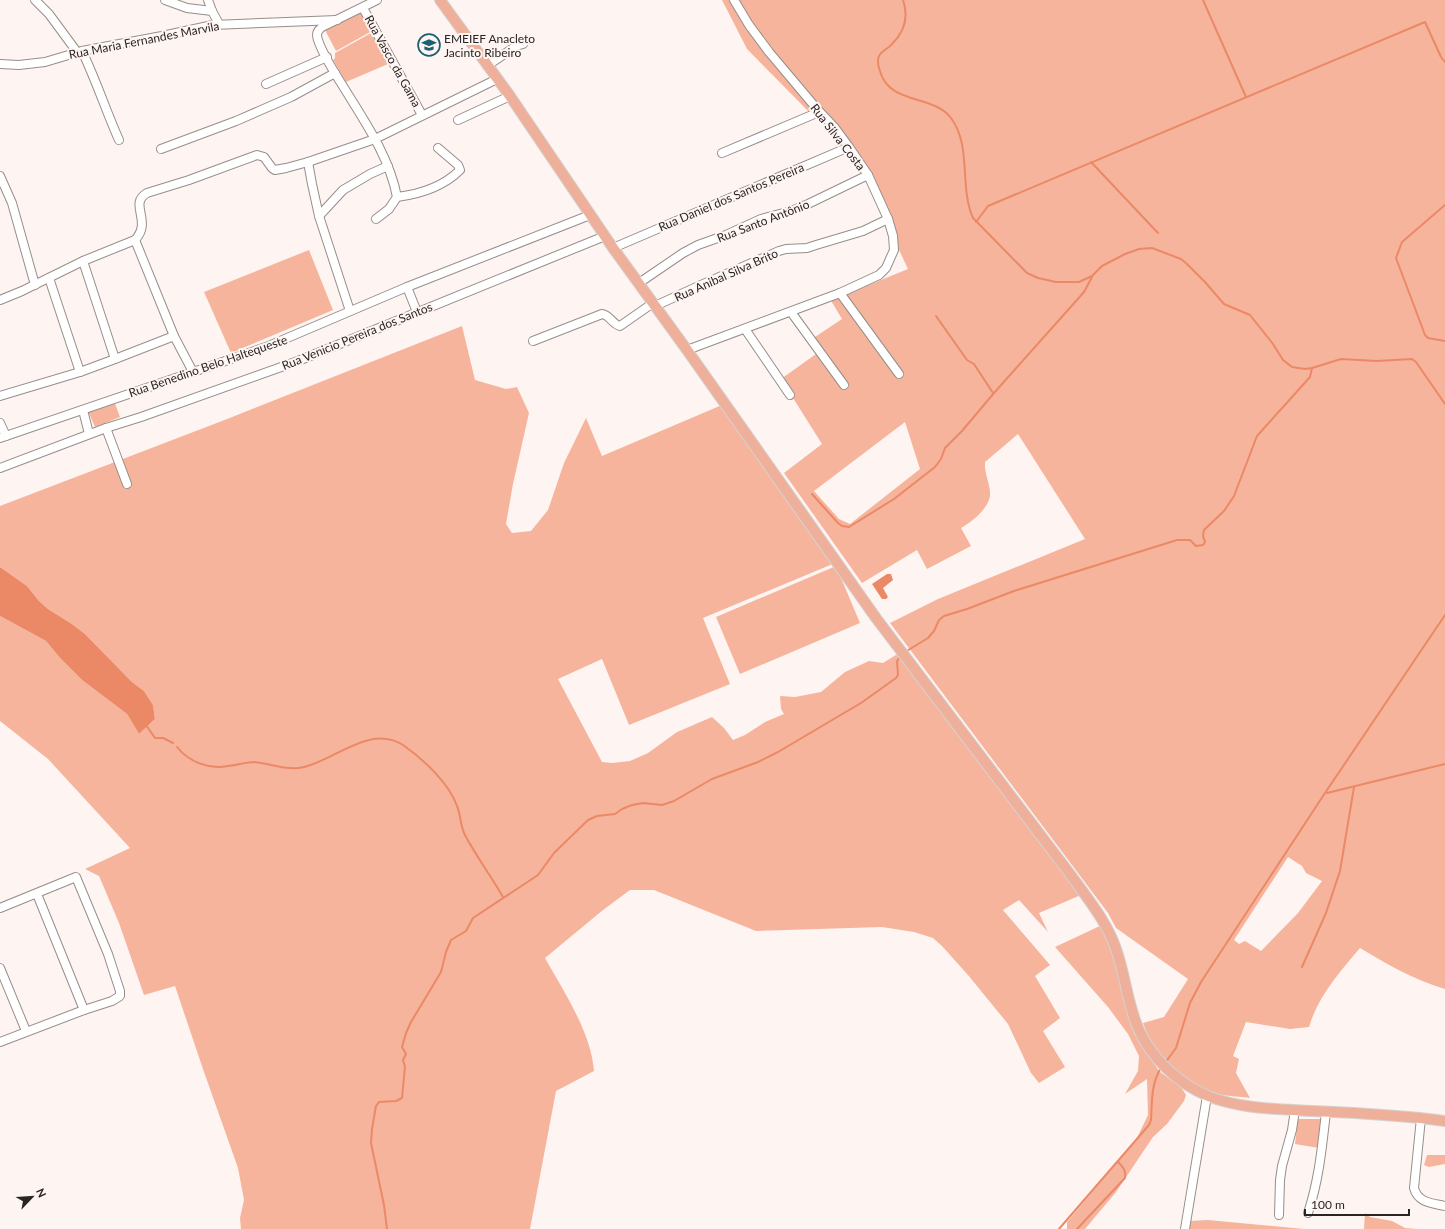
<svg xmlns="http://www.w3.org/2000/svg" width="1445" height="1229" viewBox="0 0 1445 1229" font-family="Lato,sans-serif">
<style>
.green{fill:#f6b49c;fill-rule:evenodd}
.water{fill:#eb8966}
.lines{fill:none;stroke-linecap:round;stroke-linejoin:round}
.stream{stroke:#eb8966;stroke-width:2}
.minor-casing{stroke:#978e8a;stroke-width:10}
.major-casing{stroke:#d4d3d3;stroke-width:12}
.minor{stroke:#fff;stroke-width:8}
.major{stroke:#eeb09a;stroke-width:10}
.labels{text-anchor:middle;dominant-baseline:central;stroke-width:4;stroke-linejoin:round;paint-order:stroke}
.poi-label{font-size:12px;fill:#292524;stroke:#fef5f3;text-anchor:start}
.street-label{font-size:12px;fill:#292524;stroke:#fef5f3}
</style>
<rect width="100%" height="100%" fill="#fef5f3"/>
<g class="green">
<path d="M722 0H1445V989C1414 980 1387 964 1360 948 1340 972 1318 996 1309 1027L1290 1029 1246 1022 1233 1056 1239 1059 1236 1073 1250 1098C1240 1096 1229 1097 1219 1094 1185 1084 1155 1057 1143 1023L1164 1017 1188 979 1116 928 1108 913 890 623 938 599 1085 539 1018 434 985 462C984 474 991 485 990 496 988 509 972 522 961 528L971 546 927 569 917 550 862 583 784 473 822 444 781 379 816 354 809 341 842 319 830 299 849 293 908 269 847 139 839 136 814 117 747 49ZM905 422 920 469 850 524 839 519 814 491ZM1288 857 1302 866 1306 873 1322 881 1298 913 1261 951 1245 941 1239 944 1234 940Z"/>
<path d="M359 10 372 31 336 51 324 28Z"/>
<path d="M371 33 388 64 346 82 333 60 335 58V53Z"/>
<path d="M309 250 333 310 231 353 204 292Z"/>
<path d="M462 326 475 380 506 389 517 387 529 413 513 484 506 524 512 533 531 531 548 510 564 463 586 418 602 456 722 405 835 563 703 618 730 684 629 725 602 659 558 679 602 762 612 763 630 761 648 753 677 732 712 717 724 728 733 740 745 735 765 722 784 714 781 709 780 696 795 697 821 692 845 672 869 661 883 663 899 653 1081 895 1039 913 1048 932 1019 900 1003 910 1050 965 1035 976 1060 1018 1043 1031 1065 1067 1039 1083 1031 1073 1008 1024 968 975 942 946 933 938 914 932 882 927 756 931 654 890H630L603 910 545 958C564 992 591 1032 594 1071L556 1091 530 1229H241L240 1218 244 1200 238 1168 204 1072 175 986 144 995 119 923 99 876 85 869 130 848 48 759 0 721V616L46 641 60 658 82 680 127 714 139 734 155 719 153 705 144 691 132 682 85 634 72 624 48 609 39 601 27 586 0 567V506L222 421Z"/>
<path d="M114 401 120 417 95 427 88 411Z"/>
<path d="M836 566 860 623 740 674 716 617Z"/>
<path d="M1102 925 1108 935 1134 1029 1145 1051 1160 1072 1181 1087 1186 1095 1184 1101 1167 1124 1153 1137 1116 1192 1085 1229H1067V1222L1136 1140 1148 1115 1147 1079 1125 1094 1138 1071 1139 1056 1128 1034 1108 1007 1055 947Z"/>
<path d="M1298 1119H1322L1319 1148 1295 1144Z"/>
<path d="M1427 1155H1445V1164L1429 1167 1424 1165Z"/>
<path d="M1365 1213 1370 1217 1392 1221 1405 1228 1418 1229H1364Z"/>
<path d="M1208 1220 1304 1229H1188L1189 1221Z"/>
</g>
<g class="water">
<path d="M0 567 27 586 39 601 48 609 72 624 85 634 132 682 144 691 153 705 155 719 139 734 127 714 82 680 60 658 46 641 0 616Z"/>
<path d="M887 574H891L893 580 883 588 888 597 886 599H882L872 584Z"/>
</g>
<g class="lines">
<g class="stream">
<path d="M903 0C909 17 905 31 892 44 889 48 881 51 879 56 877 61 878 66 880 71 889 105 933 94 951 118 972 146 959 187 973 218L1027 273 1038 278 1056 282H1079L1092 276 1102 266 1125 254 1139 249 1152 248 1181 259 1187 264 1205 282 1224 304 1250 315 1273 344 1283 360 1292 367 1305 369 1312 368 1341 359 1377 361 1412 359 1416 362 1445 404"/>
<path d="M1203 0 1246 97"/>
<path d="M1091 162 1158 233"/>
<path d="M1445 205 1402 242 1396 258 1425 335 1428 338 1445 341"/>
<path d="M976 222 988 206 1425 22 1441 57 1445 62"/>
<path d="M936 316 967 360 974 364 993 393"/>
<path d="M812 494 838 523 842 526 849 527 894 499 935 467 941 459 945 448 962 431 994 393 1084 292 1092 277"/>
<path d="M905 652 928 638 934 631 939 620 944 616 967 609 1014 591 1177 540H1190L1196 546 1203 545 1205 542 1203 536 1204 530 1224 511 1234 496 1257 436 1310 377 1312 368"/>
<path d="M146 725 155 738H163L173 743"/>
<path d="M177 747C189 762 210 770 228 766 238 765 246 762 255 762 271 764 287 771 304 767 335 760 370 724 403 745 423 759 449 783 457 806 461 815 460 826 465 835 476 856 491 876 503 897"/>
<path d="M1327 793 1445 764"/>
<path d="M1302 967 1326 913 1340 871 1354 787"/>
<path d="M1165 1063 1176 1048 1190 1003 1201 982 1323 796 1445 615"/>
<path d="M387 1229 384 1205 371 1143 372 1129 376 1106 379 1102 396 1101 402 1098 405 1067 403 1060 406 1054 402 1047 406 1033 411 1022 441 972 446 952 451 940 466 931 473 918 538 875 554 853 588 820 597 816 615 814 622 809 632 805 643 803 662 805 674 801 712 779 758 762 778 752 861 703 896 678 898 675 897 661 901 656"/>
<path d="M1059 1229 1149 1125 1151 1120C1152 1103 1151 1083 1161 1068"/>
<path d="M1077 1229 1125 1178C1126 1170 1123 1167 1118 1162"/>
</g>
<g class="minor-casing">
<g id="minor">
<path d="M35 0 49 14 77 52"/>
<path d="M165 0 187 8 212 11"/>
<path d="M208 0 212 11 219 24"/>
<path d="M363 8 422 115"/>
<path d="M82 51C96 80 106 111 119 140"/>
<path d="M0 64 19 65 45 62 82 51 162 36 213 25 337 20"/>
<path d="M487 66 516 46 523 44"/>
<path d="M266 84 327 57"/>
<path d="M458 120 510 96"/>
<path d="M161 149 236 121 291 97 335 73"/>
<path d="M722 153 819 112"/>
<path d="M308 162 312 184 319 216 350 311"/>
<path d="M0 176 12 203 35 285"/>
<path d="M397 197C421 194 443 187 460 170L458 165 438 148"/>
<path d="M319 216 343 190 370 174 388 166"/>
<path d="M376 219 389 209 397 197C389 155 363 119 341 83 333 70 323 55 318 40 316 34 317 31 322 27L377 0"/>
<path d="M135 240 174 336 193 372"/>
<path d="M613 248 849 147"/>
<path d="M83 261 115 359"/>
<path d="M49 278 80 372"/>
<path d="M639 283 683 253 698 245 726 235 761 219 791 211 808 204 868 175"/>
<path d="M407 287 417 312"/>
<path d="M840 293 899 374"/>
<path d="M0 300 22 291 83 261 135 240C153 221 128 204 147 193L189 180 257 155 264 157 272 168 275 170 286 168 308 162 375 139 497 79"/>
<path d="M655 306 701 285 779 251 786 249 807 248 816 245 863 231 888 219"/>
<path d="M791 312 844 385"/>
<path d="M745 329 790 395"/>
<path d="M533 341 602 314C610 315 612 324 620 326L653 303"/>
<path d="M687 350 840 293 879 275 886 268 894 250 893 236 888 219 868 175 849 147 835 128 817 109 769 52 749 25 734 0"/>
<path d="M0 396 80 372 115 359 174 336"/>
<path d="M83 410 89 434"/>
<path d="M0 423 6 436"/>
<path d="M106 428 127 484"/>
<path d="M0 438 266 347 407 287 590 215"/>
<path d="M0 468 106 428 141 417 298 361 605 236"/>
<path d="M37 894 84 1010"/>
<path d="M0 908 76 877 108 954 120 991V996L112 1001 84 1010 0 1042"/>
<path d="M0 968 26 1031"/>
<path d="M1421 1118 1414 1188C1418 1203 1432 1203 1445 1206"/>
<path d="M1308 1213C1319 1180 1322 1147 1326 1112"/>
<path d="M1279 1215 1280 1180 1282 1166 1292 1130 1295 1110"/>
<path d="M1185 1229 1207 1096"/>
</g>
</g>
<g class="major-casing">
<path id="major" d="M440 0 510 96 613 248 687 350 876 618 1070 874C1088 899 1109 924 1118 955 1126 980 1128 1006 1139 1030 1152 1059 1179 1084 1208 1096 1240 1109 1278 1109 1312 1111 1356 1113 1401 1115 1445 1121"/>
</g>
<use href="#minor" class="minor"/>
<use href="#major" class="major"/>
</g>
<defs>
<g id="school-ring" transform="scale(1.15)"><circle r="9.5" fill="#fef5f3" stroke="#1c6073" stroke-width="1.5"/><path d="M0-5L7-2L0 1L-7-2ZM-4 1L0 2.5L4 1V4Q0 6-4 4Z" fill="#1c6073"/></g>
</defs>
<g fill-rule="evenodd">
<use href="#school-ring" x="429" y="45"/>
</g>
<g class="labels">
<g class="poi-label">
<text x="444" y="38">EMEIEF Anacleto<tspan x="444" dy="14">Jacinto Ribeiro</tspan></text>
</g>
<g class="street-label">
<text transform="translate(144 40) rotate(-11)">Rua Maria Fernandes Marvila</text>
<text transform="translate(393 61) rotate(61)">Rua Vasco da Gama</text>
<text transform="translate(838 137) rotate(52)">Rua Silva Costa</text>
<text transform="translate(731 197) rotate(-23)">Rua Daniel dos Santos Pereira</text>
<text transform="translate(763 221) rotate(-21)">Rua Santo Antônio</text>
<text transform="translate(726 275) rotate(-24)">Rua Anibal Silva Brito</text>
<text transform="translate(357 336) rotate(-22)">Rua Venicio Pereira dos Santos</text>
<text transform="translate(208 366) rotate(-19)">Rua Benedino Belo Haltequeste</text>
</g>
</g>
<g transform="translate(32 1197) rotate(65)" stroke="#fef5f3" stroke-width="3" paint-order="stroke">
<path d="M0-3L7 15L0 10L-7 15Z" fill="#292524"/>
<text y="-6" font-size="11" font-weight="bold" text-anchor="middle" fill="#292524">N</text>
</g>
<path d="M1305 1209v6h104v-6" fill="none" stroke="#292524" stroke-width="2"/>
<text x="1311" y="1209" font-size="12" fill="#292524" stroke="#fef5f3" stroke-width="3" paint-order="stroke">100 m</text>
</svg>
